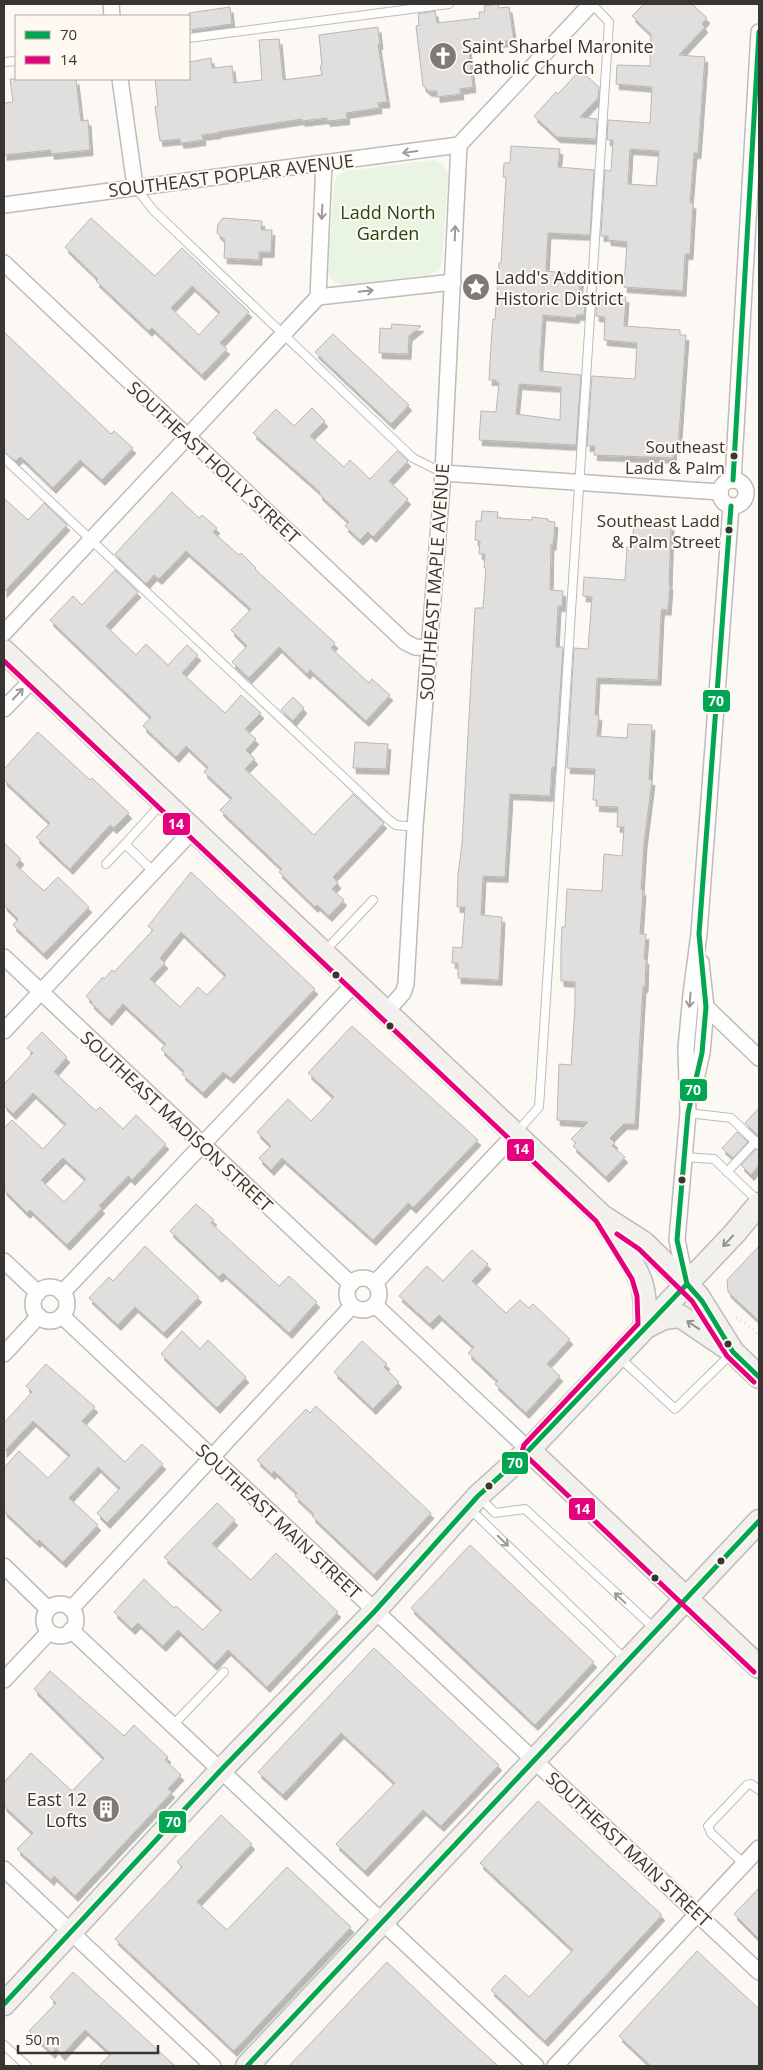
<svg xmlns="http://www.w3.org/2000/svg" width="763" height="2070" viewBox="0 0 763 2070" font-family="'Open Sans',sans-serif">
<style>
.green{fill:#e9f5e2}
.building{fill:#e0dfde;stroke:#b8b7b6;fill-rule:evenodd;filter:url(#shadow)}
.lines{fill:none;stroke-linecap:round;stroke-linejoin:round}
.service-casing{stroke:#bebbb8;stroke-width:10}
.minor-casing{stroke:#bebbb8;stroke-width:18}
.secondary-casing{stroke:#bebbb8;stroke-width:25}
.path{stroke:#dad9d8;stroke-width:3;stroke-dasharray:1 4;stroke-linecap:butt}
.service{stroke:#fffefe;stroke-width:8}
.minor{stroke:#fffefe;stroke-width:15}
.secondary{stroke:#f1f0ec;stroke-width:22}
.bus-1-casing{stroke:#fff9f2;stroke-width:9}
.bus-2-casing{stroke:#fff9f2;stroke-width:9}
.bus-1{stroke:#00a651;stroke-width:5}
.bus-2{stroke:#e5007d;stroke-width:5}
.oneway{stroke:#9c9a98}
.oneway2{stroke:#949290}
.bus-dot{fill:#383533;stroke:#fff9f2;stroke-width:2}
.labels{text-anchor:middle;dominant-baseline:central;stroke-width:4;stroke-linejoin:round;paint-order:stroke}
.bus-label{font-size:17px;fill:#383533;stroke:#fff9f2;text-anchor:end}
.poi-label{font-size:18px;fill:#383533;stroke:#fff9f2;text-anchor:start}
.street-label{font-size:18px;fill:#383533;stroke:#fff9f2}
.park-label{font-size:18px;fill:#1f4610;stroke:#fff9f2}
.line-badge{stroke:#fff9f2;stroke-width:2}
.badge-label{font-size:14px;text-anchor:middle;font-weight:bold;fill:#fff}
</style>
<defs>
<filter id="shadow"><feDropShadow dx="3" dy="5.5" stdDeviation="0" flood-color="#0004"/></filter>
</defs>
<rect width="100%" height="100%" fill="#fcf9f5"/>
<path class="green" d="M433 160 443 164 448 174 442 262 439 270 429 275 342 285 333 281 328 273 334 183 338 175 345 171Z"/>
<g class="building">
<path d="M498 4 499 8 509 7 514 40 468 46 473 87 460 89 461 94 437 97V91H429L423 86 416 26 419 25 418 14 435 11 437 23 480 18 479 12H485L484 6Z"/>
<path d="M644 4H692L707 18 702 24 705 27 679 55 705 57 698 153H694L690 203H693L690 254H685L683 291 624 287 627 242 608 240V236H601L605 170 611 171 613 140H607L608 120 650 123 652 87 616 84 617 65 650 66 651 34 632 16ZM630 149 659 151 656 186 628 184Z"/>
<path d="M230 7 232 24 189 30V13Z"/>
<path d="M378 27 380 44H378L387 102 378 103 379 108 346 113 347 119 327 121V118L302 121V119L218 132V133L202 135 203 140 181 143 180 139 160 141 155 107 158 106 155 79H189V62L211 58 212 68 232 66 234 83 262 80 259 40 279 39 283 80 322 75 320 66H322L319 35Z"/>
<path d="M580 70 599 87 598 98 580 117 597 119 596 139 557 137 534 116 556 92 558 94Z"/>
<path d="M10 79H76L81 121 88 120 90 150 51 154V150L4 155V103L13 102Z"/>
<path d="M511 146 560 149 558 167 594 170 590 235 548 233 546 271 581 275 579 294 586 295 584 315H577L576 318 543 315 540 358V371L581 375 576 445 479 440 481 411 496 412 499 383 496 382V380H489L491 344 493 319 495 320 499 263H501L506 177H503L504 163H510ZM519 384 561 387 560 420 516 414Z"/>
<path d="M91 218 155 276 182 248 249 312 220 343 227 349 202 375 152 328 149 331 96 281 98 279 65 247ZM192 286 220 312 199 335 171 308Z"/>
<path d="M223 218 262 221 261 230H272L271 252H259V260L224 258 225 240 217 233 218 224Z"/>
<path d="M597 295 626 297 624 326 680 330V335H686L678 448H674L673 458 594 455 595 446H587L592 376 635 379 637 343 604 340 605 317 596 316Z"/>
<path d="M392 324 421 326 409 336 408 354 379 353 380 328 391 329Z"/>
<path d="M4 332 111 434 114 431 133 448 102 480 80 460 53 488 23 459 20 457 16 461 4 453Z"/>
<path d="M333 334 409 405 391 424 315 352Z"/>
<path d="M312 408 325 421 310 436 344 467 350 460 370 479 397 451 408 461 389 481 408 499 373 537 368 532 360 540 345 526 349 522 319 494 320 492 253 433 276 409 294 426Z"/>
<path d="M172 492 199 518 202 515 217 528 213 532 239 555 241 553 256 568 255 569 335 643 331 648 369 683 372 679 390 695 366 721 310 670 307 674 279 647 249 678 232 662 247 646 231 630 251 609 186 551 159 579 154 575 146 584 115 554Z"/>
<path d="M4 498 28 520 44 503 67 525 4 592Z"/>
<path d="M482 511 498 512 497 518 532 520V517L548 519V521L555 522 553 545 551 544 550 590 563 591 562 606H558L556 647H563L555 767H552L550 796 510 794 505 877 483 876 481 915 502 917 499 980 458 978V963H452L453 947 462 948 465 907H457L458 874 462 844 475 608H483L486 568H484L485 554H479L480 541 475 540 476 521H481Z"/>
<path d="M634 522 671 525 669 585H670L668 610 662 609 661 614 658 680 597 678 595 715H599L597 736 627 738 628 724 652 725 649 780H652L644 843 641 890H643L640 934H646L644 959H646L645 987H643L635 1124H624L610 1138 615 1143 612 1146 625 1157 606 1177 573 1146 576 1143 571 1139 588 1122 557 1120 559 1064 571 1065 575 1006V982L561 981V947L562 927H565L567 889 602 891 604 854 622 856 624 827H617L618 807 596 806 597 800H593L595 769 567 768 574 648 588 649 592 597 583 596 584 577 625 580 627 547H632Z"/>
<path d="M115 570 138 592 106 626 136 655 146 644 168 665 187 645 198 655 182 673 225 713 241 695 261 713 245 729 256 739 246 750 255 759 245 769 314 835 353 794 384 823 333 877 338 883 332 889 344 900 329 916 317 905 315 907 279 872 282 869 220 810 232 798 204 772 208 767 186 746 176 757 143 726 151 717 50 620 73 596 82 605Z"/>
<path d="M293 697 304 708 293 721 281 710Z"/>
<path d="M38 732 90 780 92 778 129 813 114 828 110 825 70 869 36 837 50 823 4 780V769Z"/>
<path d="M355 742 388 744 386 769 353 768Z"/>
<path d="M4 843 21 859 16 865 44 891 58 877 89 907 44 954 13 925 18 919 4 905Z"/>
<path d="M191 872 315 989 231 1078 223 1072 203 1093 182 1074 184 1071 161 1049 166 1044 123 1004 109 1020 91 1003 92 1002 86 996 103 977 104 979 112 970 114 972 153 930 148 926ZM181 932 226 975 207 995 198 987 180 1007 150 979 165 963 160 958Z"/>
<path d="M352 1026 478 1140 413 1208 408 1203 373 1240 282 1158 271 1170 259 1158 271 1146 257 1132 288 1099 311 1121 334 1097 308 1073Z"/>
<path d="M42 1032 67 1057 54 1072 96 1111 100 1107 123 1129 136 1115 166 1144 132 1180 128 1176 99 1206 102 1208 67 1245 30 1210 27 1213 4 1190V1128L12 1120 43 1149 66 1124 33 1093 13 1114 4 1105V1084L33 1053 27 1048ZM63 1158 86 1179 64 1202 41 1180Z"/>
<path d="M759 1108V1136L745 1123Z"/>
<path d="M737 1132 748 1142 733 1158 722 1148Z"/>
<path d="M756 1149 759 1150V1165L751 1175 741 1165Z"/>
<path d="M196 1204 214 1220 211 1223 279 1286 289 1276 317 1302 289 1333 223 1273 219 1277 170 1231Z"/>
<path d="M145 1246 199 1297 164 1333 135 1307 118 1325 89 1298 109 1277 113 1281Z"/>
<path d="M759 1246V1321L728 1292 727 1280Z"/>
<path d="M472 1250 488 1264 472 1281 506 1313 520 1300 529 1308 533 1304 570 1339 547 1364 560 1376 526 1413 495 1384 498 1381 468 1353 474 1347 439 1315 430 1324 399 1296 427 1266 443 1281Z"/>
<path d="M182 1331 200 1349 208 1340 246 1377 217 1408 161 1354Z"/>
<path d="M362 1341 387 1364 384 1367 399 1382 373 1409 334 1372Z"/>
<path d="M46 1364 95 1407 82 1421 125 1462 142 1444 163 1464 107 1523 97 1513 120 1488 98 1467 69 1498 98 1525 63 1562 39 1540 37 1542 4 1511V1468L19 1451 48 1478 70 1455 33 1421 4 1452V1423L32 1392 26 1386Z"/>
<path d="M316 1406 431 1513 374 1575 312 1516 314 1514 295 1496 297 1493 274 1471 272 1474 257 1460 306 1409 310 1413Z"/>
<path d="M217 1503 235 1520 212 1544 251 1580 276 1553 338 1612 267 1687 228 1650 214 1665 178 1630 163 1646 138 1623 132 1629 114 1612 144 1579 174 1608 176 1606 203 1630 222 1610 164 1557Z"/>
<path d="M470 1545 594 1662 535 1725 411 1608Z"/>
<path d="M374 1648 499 1765 441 1826 423 1810 365 1871 336 1844 395 1783 341 1733 283 1795 258 1772Z"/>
<path d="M50 1671 124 1736 134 1725 168 1757 165 1760 181 1775 168 1789 172 1792 75 1896 54 1876 51 1880 17 1849 33 1833 4 1806V1782L31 1753 72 1791 104 1758 34 1689Z"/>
<path d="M538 1801 662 1915 545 2041 491 1990 505 1975 529 1997 573 1950 480 1863Z"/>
<path d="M221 1815 252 1844 197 1902 227 1930 287 1867 351 1927 234 2051 115 1939 182 1867 177 1862Z"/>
<path d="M759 1888V1939L734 1914Z"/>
<path d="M697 1951 759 2009V2066H651L619 2036Z"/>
<path d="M387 1962 449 2021 498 2066H289Z"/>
<path d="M73 1972 135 2029 175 2066H99L111 2054 85 2030 62 2055 56 2048 52 2053 29 2031 56 2003 50 1997Z"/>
</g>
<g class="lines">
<g class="service-casing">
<g id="service">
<path d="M189 38 449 4"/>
<path d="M4 62 16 61"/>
<path d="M136 188 153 210 413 458 443 473"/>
<path d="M4 458 388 819 396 825 415 827"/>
<path d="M106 864 125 844"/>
<path d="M154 872 125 844 162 803"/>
<path d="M325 951 373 900"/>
<path d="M688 1113 731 1118 759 1145"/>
<path d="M516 1133 539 1107 609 22 592 4"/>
<path d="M684 1157 714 1159 758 1201"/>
<path d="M727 1172 756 1141"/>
<path d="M620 1358 675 1409 731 1354"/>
<path d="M480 1498 495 1513 525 1509 655 1629"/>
<path d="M469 1508 626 1660"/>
<path d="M173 1725 224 1672"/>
<path d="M744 1864 711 1833 708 1826 747 1785 751 1784 759 1790"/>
<path d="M4 2045 27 2066"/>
</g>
</g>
<g class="minor-casing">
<g id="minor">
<path d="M111 4 112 16"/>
<path d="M120 79 135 186"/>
<path d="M459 145 591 4"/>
<path d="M4 205 459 145"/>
<path d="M4 263 405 642 415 647 430 648"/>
<path d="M318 297 324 163"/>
<path d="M443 473 720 492"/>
<circle cx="733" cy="493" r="13"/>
<path d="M733 480 759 32"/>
<path d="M4 633 318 297 453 282"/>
<path d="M4 709 33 679"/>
<path d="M4 957 351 1284"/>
<path d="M706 1007 759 1058"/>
<path d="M386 1012 403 993 406 984 415 827 443 473 459 145"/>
<path d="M4 1031 193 830"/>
<path d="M693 1092 702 1053 706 1007 701 962"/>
<path d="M4 1261 38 1293"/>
<circle cx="363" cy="1294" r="16"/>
<path d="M375 1283 515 1134"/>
<path d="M686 1283 677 1240 688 1113 686 1049 691 994 699 934 731 506"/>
<circle cx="50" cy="1304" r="17"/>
<path d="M62 1293 355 983"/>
<path d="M375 1305 529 1450"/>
<path d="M62 1316 759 1972"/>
<path d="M4 1354 39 1316"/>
<path d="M4 1566 48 1609"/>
<circle cx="60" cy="1620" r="16"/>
<path d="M71 1609 352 1306"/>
<path d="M71 1630 536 2066"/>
<path d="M4 1680 49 1632"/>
<path d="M4 1869 213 2066"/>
<path d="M555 2066 759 1848"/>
</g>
</g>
<g class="secondary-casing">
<g id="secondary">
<path d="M4 651 602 1216 644 1243 698 1296 733 1352"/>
<path d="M605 1221C616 1239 637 1266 642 1285 646 1299 645 1313 645 1327"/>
<path d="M648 1326 664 1318 680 1316 733 1352 759 1377"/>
<path d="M529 1450 759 1667"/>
<path d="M4 2004 221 1770 375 1611 478 1496 529 1450 734 1234 759 1204"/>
<path d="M247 2066 759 1521"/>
</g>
</g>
<path class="path" d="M736 1318 747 1324 759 1336"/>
<use href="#service" class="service"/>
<use href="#minor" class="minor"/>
<use href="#secondary" class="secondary"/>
<g class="bus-1-casing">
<g id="bus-1">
<path d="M733 480 759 32"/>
<path d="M687 1284 677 1240 688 1113 702 1053 706 1007 699 934 731 506"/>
<path d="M687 1284 702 1301 733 1352 759 1377"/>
<path d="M4 2004 221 1770 375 1611 478 1496 529 1450 687 1284"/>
<path d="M247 2066 759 1521"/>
</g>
</g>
<g class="bus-2-casing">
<g id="bus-2">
<path d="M4 661 596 1221 632 1279 637 1296 638 1324 524 1445 522 1452 754 1672"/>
<path d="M617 1234 639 1249 692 1301 727 1356 754 1382"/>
</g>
</g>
<use href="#bus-1" class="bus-1"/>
<use href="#bus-2" class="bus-2"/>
</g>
<defs><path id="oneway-shaft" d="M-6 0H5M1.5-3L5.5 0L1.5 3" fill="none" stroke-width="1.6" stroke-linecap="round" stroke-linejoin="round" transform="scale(1.25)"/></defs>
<g class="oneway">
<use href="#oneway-shaft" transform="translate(410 152) rotate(172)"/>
<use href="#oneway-shaft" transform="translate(322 212) rotate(93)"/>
<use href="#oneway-shaft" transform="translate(455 233) rotate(-88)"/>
<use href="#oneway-shaft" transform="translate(366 291) rotate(-6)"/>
<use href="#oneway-shaft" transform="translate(18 694) rotate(-47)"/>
<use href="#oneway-shaft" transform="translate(690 1000) rotate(95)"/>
<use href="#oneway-shaft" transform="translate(503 1541) rotate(44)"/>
<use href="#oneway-shaft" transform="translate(620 1598) rotate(-137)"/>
</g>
<g class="oneway2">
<use href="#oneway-shaft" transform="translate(728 1241) rotate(133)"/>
<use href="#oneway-shaft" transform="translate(693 1325) rotate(-146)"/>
</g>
<defs>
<g id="church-disc" transform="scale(1.4375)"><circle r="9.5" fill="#7d7a77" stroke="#fff9f2"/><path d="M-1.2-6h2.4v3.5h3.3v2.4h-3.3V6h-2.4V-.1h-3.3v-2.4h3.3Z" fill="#fff"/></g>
<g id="sight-disc" transform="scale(1.4375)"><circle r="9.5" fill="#7d7a77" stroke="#fff9f2"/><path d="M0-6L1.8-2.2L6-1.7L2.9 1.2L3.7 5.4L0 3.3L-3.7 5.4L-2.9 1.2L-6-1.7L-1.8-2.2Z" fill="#fff"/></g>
<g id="building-disc" transform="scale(1.4375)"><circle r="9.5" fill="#7d7a77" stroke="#fff9f2"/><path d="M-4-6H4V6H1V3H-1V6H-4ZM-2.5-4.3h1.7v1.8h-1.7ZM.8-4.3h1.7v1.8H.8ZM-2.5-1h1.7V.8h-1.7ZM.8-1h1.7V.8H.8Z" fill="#fff"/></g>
</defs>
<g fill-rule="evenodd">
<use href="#church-disc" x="443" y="56"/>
<use href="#sight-disc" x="476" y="287"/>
<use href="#building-disc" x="106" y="1809"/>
</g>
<g class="bus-dot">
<circle cx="734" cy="456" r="4.5"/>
<circle cx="729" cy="530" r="4.5"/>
<circle cx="336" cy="975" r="4.5"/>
<circle cx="390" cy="1026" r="4.5"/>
<circle cx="682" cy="1180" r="4.5"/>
<circle cx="728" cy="1344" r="4.5"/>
<circle cx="489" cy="1486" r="4.5"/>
<circle cx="721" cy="1561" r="4.5"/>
<circle cx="655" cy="1578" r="4.5"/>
</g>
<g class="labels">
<g class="bus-label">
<text x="725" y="446">Southeast<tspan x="725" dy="21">Ladd &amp; Palm</tspan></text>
<text x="720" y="520">Southeast Ladd<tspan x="720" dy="21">&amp; Palm Street</tspan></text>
</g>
<g class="poi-label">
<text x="462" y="46">Saint Sharbel Maronite<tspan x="462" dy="21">Catholic Church</tspan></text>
<text x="495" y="277">Ladd's Addition<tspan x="495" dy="21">Historic District</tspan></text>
<text x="87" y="1799" text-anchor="end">East 12<tspan x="87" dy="21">Lofts</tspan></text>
</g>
<g class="street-label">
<text transform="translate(231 175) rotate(-7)">SOUTHEAST POPLAR AVENUE</text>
<text transform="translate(214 462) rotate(43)">SOUTHEAST HOLLY STREET</text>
<text transform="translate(434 582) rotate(-86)">SOUTHEAST MAPLE AVENUE</text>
<text transform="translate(177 1121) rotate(43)">SOUTHEAST MADISON STREET</text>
<text transform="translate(279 1521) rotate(43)">SOUTHEAST MAIN STREET</text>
<text transform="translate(629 1849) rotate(43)">SOUTHEAST MAIN STREET</text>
</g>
<g class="park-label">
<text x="388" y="212">Ladd North<tspan x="388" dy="21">Garden</tspan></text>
</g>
</g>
<g class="line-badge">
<rect x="702" y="689" width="29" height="24" rx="5" fill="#00a651"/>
<rect x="162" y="812" width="29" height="24" rx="5" fill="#e5007d"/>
<rect x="679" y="1078" width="29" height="24" rx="5" fill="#00a651"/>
<rect x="506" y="1138" width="29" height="24" rx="5" fill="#e5007d"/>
<rect x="501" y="1451" width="28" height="24" rx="5" fill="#00a651"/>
<rect x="568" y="1497" width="28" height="24" rx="5" fill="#e5007d"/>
<rect x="158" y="1810" width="29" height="24" rx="5" fill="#00a651"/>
</g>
<g class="badge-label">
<text x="716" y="706">70</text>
<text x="176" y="829">14</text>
<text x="693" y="1095">70</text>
<text x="521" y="1154">14</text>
<text x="515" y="1468">70</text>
<text x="582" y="1514">14</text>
<text x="173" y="1827">70</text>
</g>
<rect width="763" height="2070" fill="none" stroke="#383533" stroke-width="10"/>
<rect x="15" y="15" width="175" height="65" fill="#fff9f2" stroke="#afaba6"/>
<rect x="25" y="31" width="25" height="8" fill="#00a651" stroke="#afaba6"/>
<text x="60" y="40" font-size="15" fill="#383533">70</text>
<rect x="25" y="56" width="25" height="8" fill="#e5007d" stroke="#afaba6"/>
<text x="60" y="65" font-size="15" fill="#383533">14</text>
<path d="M18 2045v8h140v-8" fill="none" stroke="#383533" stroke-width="2.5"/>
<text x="25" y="2045" font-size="15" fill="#383533" stroke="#fff9f2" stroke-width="4" paint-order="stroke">50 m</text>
</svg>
